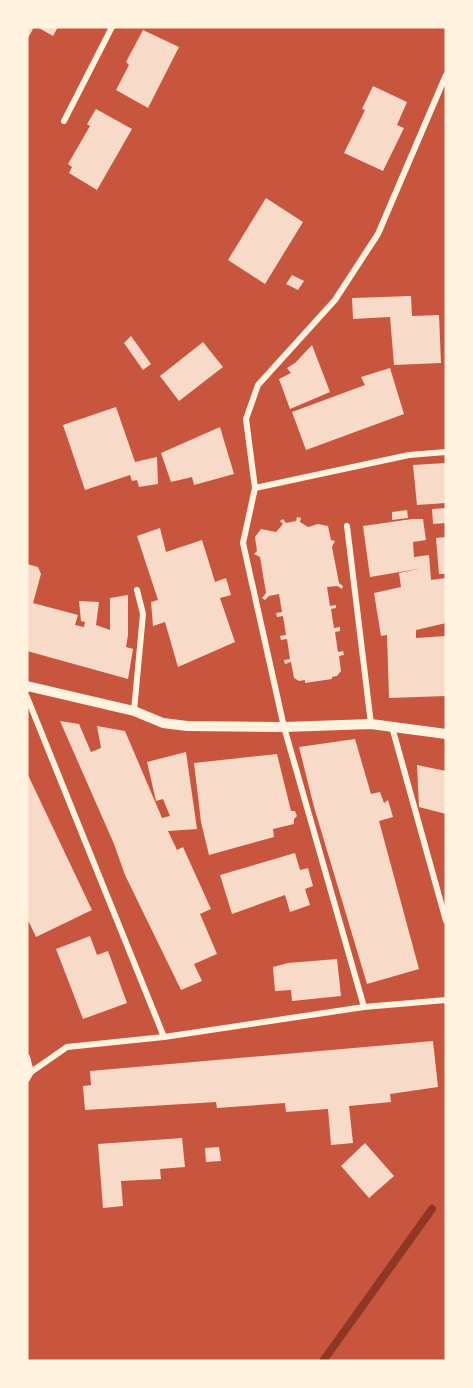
<svg xmlns="http://www.w3.org/2000/svg" width="473" height="1388" viewBox="0 0 473 1388" font-family="'DM Sans',sans-serif">
<style>
.lines{fill:none;stroke-linecap:round;stroke-linejoin:round}
.stream{stroke:#8f3625;stroke-width:8}
.building{fill:#f7dbc8}
.minor{stroke:#fff3e0;stroke-width:6}
.tertiary{stroke:#fff3e0;stroke-width:10}
</style>
<rect width="100%" height="100%" fill="#c8553d"/>
<g class="lines">
<path class="stream" d="M323 1361 432 1209"/>
</g>
<g class="building">
<path d="M27 27H34L27 40Z"/>
<path d="M37 27H58L53 36Z"/>
<path d="M143 30 179 47 148 108 116 90 129 65 126 62Z"/>
<path d="M373 86 407 102 397 125 404 128 383 171 344 153 365 110 362 109Z"/>
<path d="M96 109 132 129 97 190 69 173 72 167 68 164 90 126 87 124Z"/>
<path d="M266 198 303 222 265 284 228 260Z"/>
<path d="M292 275 304 281 298 290 286 284Z"/>
<path d="M411 296 412 316 439 315 441 363 394 365 390 317 353 319 352 298Z"/>
<path d="M131 336 151 364 143 370 124 343Z"/>
<path d="M203 342 223 367 179 401 160 376Z"/>
<path d="M312 345 330 392 290 409 279 379 291 373 287 368 295 363Z"/>
<path d="M390 368 404 414 306 450 292 412 365 385 361 377Z"/>
<path d="M116 407 135 462 157 457 158 484 139 487 137 480 132 481 130 475 85 490 63 425Z"/>
<path d="M220 427 234 474 194 485 192 477 171 482 161 453Z"/>
<path d="M446 463V503L417 505 413 465Z"/>
<path d="M446 508V523L433 524 432 509Z"/>
<path d="M407 510 408 518 392 520V512Z"/>
<path d="M297 517 301 518 300 522 308 527 318 524 328 526 331 540 335 541 332 547 339 583 343 586 342 589 337 586 327 587 330 606 336 605V608L331 609 334 628 340 627V631L335 632 338 652 343 651 344 655 339 656 341 671 337 676 332 677V679L305 683V680L299 681 294 678 291 662 285 664 284 660 290 659 287 639 281 640 280 636 286 635 283 616 277 617 276 613 282 612 279 594 269 596 265 600 262 598 266 593 260 557 254 554 257 551 255 537 261 529 276 532 283 524 280 521 283 519 286 523 296 521Z"/>
<path d="M412 519H423L426 540 413 542 414 557 429 555 431 580 446 578V623L416 630V638L446 636V696L389 698 387 635 381 636 374 593 401 587 399 573 418 569 370 577 363 526Z"/>
<path d="M160 528 166 552 202 540 215 582 226 578 231 595 220 598 235 642 178 667 165 622 153 626 151 602 158 600 137 536Z"/>
<path d="M446 537V574H439L436 538Z"/>
<path d="M27 564 38 567 41 574 33 603 78 615 75 625 84 627 85 622 81 621 79 601 99 602 96 625 110 630V598L128 595V635L126 647 133 649 128 679 27 651Z"/>
<path d="M60 721 79 724 91 752 101 748 97 726 125 731 162 818 170 816 163 799 156 801 147 762 186 752 197 829 168 831 177 850 183 847 211 909 200 914 217 954 194 964 202 981 181 990 125 875 114 844Z"/>
<path d="M355 739 371 794 380 792 384 803 388 800 393 817 379 821 419 969 367 984 314 807 299 747Z"/>
<path d="M277 754 291 811H295L297 816 294 819V824L273 829 274 837 209 855 201 822 194 763Z"/>
<path d="M417 765 446 771V814L419 807Z"/>
<path d="M27 773 92 910 36 937 27 918Z"/>
<path d="M295 853 300 870 308 868 313 886 305 889 310 905 290 912 285 895 232 914 220 875Z"/>
<path d="M90 936 97 955 108 951 127 1003 83 1019 56 949Z"/>
<path d="M337 959 341 996 292 1001 291 990 275 991 273 967 288 963Z"/>
<path d="M433 1041 438 1087 390 1094 391 1102 349 1106 353 1143 331 1145 328 1109 286 1112 285 1103 217 1108 216 1102 85 1110 83 1086 91 1085 90 1071Z"/>
<path d="M182 1138 185 1167 160 1169 161 1179 121 1181 123 1206 103 1208 98 1144Z"/>
<path d="M365 1143 394 1176 369 1198 341 1166Z"/>
<path d="M219 1147 221 1161 206 1162 205 1148Z"/>
</g>
<g class="lines">
<g class="minor">
<path d="M64 121 112 27"/>
<path d="M255 488 409 455 446 452"/>
<path d="M347 526 371 724"/>
<path d="M27 697 164 1037"/>
<path d="M134 711 143 614 137 590"/>
<path d="M392 727 446 921"/>
<path d="M364 1007 284 727 243 543 255 488 246 419 258 385 335 300 378 234 446 75"/>
<path d="M27 1057 31 1072"/>
<path d="M27 1079 31 1072 67 1047 164 1037 364 1007 446 1000"/>
</g>
<path class="tertiary" d="M27 686 134 711 163 723 187 726 284 727 371 724 446 734"/>
</g>
<rect width="473" height="1388" fill="none" stroke="#fff3e0" stroke-width="57"/>
</svg>
